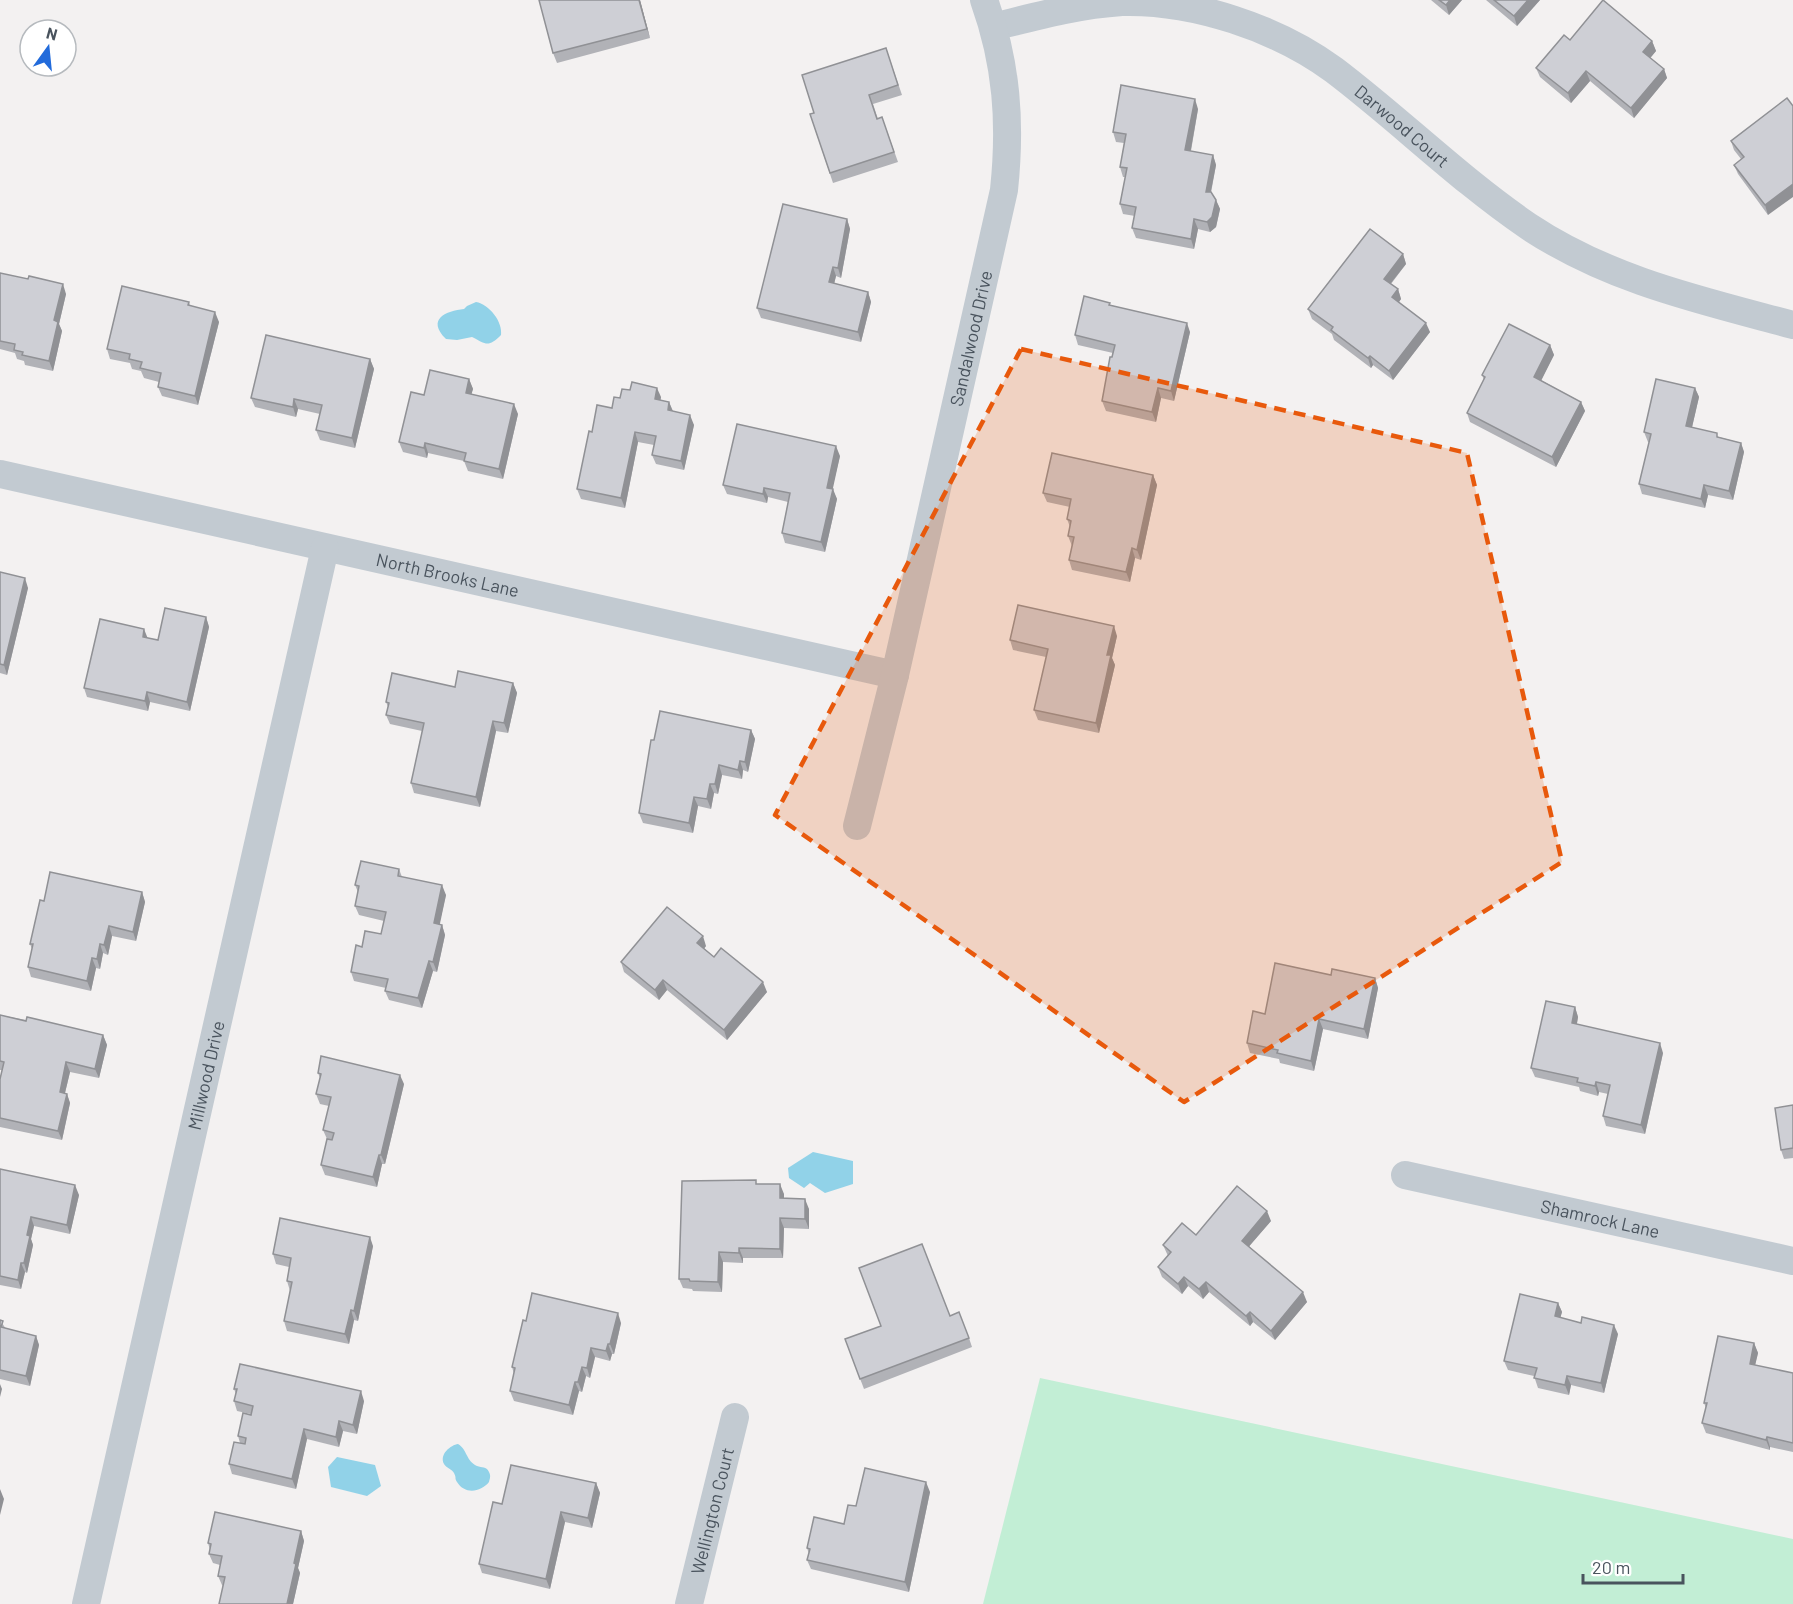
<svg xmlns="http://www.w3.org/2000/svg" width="1793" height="1604" viewBox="0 0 1793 1604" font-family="Barlow,sans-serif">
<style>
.green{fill:#c2eed5}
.water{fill:#91d2e8}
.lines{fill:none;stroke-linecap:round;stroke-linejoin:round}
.minor{stroke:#c2cad1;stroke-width:28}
.wall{fill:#b1b2b7}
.shaded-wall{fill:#909195}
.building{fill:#cecfd5;stroke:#909195;stroke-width:1.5}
.marked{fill:#e8590c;fill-opacity:0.2;stroke:#e8590c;stroke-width:4.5;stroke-dasharray:12 8;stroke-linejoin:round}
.labels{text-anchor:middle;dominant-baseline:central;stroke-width:4.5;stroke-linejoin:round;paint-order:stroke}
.street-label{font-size:18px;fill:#49535d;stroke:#fff}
</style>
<rect width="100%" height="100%" fill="#f3f1f1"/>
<path class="green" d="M1040 1378 1793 1539V1604H983Z"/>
<g class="water">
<path d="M476 302C489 304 503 322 501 335 488 348 486 344 472 337L457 340 446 339C426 319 446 311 464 309L467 306Z"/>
<path d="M813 1152 853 1161V1184L825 1193 810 1183 804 1188 789 1178 788 1168Z"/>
<path d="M458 1444C467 1449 466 1461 477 1466 482 1468 486 1466 489 1472 491 1476 490 1478 489 1482 481 1492 465 1495 457 1482 454 1477 457 1479 454 1473 452 1469 446 1468 444 1464 439 1454 451 1445 458 1444Z"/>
<path d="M337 1457 375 1465 381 1486 367 1496 331 1487 328 1467Z"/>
</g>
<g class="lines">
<g class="minor">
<path id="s1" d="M993 27C1037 16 1077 5 1122 2 1193 0 1277 28 1334 70 1400 120 1459 179 1528 226 1609 280 1700 300 1793 325"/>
<path id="s2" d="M0 474 895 675"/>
<path id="s3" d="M857 826 895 675 1004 190C1011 123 1007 64 984 0"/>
<path id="s4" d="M1405 1175 1793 1261"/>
<path id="s5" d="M86 1604 325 548"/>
<path id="s6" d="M689 1604 735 1417"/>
</g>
</g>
<g class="wall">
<path d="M640 0 650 38 557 63 553 53Z"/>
<path d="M1431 0H1462L1449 15Z"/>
<path d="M1486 0H1540L1517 26Z"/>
<path d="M1570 40 1652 41 1656 51 1650 58 1664 69 1667 78 1634 118 1590 81 1571 103 1540 77 1536 68Z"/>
<path d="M886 48 902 95 873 104 878 119 882 117 898 162 833 183 810 114 814 113Z"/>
<path d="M1787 98 1768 215 1738 174 1734 165 1741 159 1734 150 1731 141Z"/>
<path d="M1198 109 1191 151 1213 155 1216 165 1211 193 1216 200 1220 209 1216 227 1210 232 1198 229 1194 249 1136 238 1132 228 1135 216 1123 214 1120 204 1125 177H1123L1120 167 1124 143 1116 142 1113 132Z"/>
<path d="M847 219 850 229 841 278 836 276 834 284 868 292 871 302 861 342 761 318 757 308Z"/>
<path d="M1403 254 1406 264 1391 284 1398 289 1401 299 1399 302 1430 332 1393 380 1373 365 1371 368 1334 340 1332 334 1312 319 1308 309Z"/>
<path d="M0 273 66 294 59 324 62 331 53 371 25 365 24 361 17 359 15 353 0 349Z"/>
<path d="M189 302 190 306 219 322 198 405 162 396 158 387 159 382 144 378 141 371 132 369 130 363 110 359 107 349Z"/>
<path d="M1111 305 1190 332 1174 401 1161 398 1156 422 1106 411 1102 401 1113 353 1078 345 1075 335Z"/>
<path d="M1550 345 1554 355 1541 380 1581 402 1585 411 1556 467 1470 422 1467 413 1484 380 1482 375Z"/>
<path d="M370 359 374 369 355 448 320 440 316 430 320 414 298 409 296 417 255 407 251 398Z"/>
<path d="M469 379 473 389 471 394 518 414 503 479 468 471 464 461 428 453 427 458 403 452 399 442 424 395Z"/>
<path d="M1695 388 1699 397 1692 427 1719 437 1741 443 1744 452 1733 500 1708 495 1705 508 1642 494 1639 484 1649 442H1648L1644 432Z"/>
<path d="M661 397 660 400 669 402 673 411 694 425 684 470 656 464 652 455 654 445 638 442 625 508 581 499 577 489 592 432 620 398Z"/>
<path d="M840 456 832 489 837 499 825 552 785 543 782 533 788 502 768 497 767 503 727 494 723 485Z"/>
<path d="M1153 475 1157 485 1141 560 1135 558 1130 582 1072 570 1069 560 1072 546 1068 536 1070 527 1067 519 1070 507 1047 502 1043 493Z"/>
<path d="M0 572 28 588 7 675 0 673Z"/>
<path d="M206 617 209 627 190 711 150 702 148 711 87 697 84 688 148 638 158 640Z"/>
<path d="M1117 636 1112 658 1115 665 1099 733 1038 720 1034 710 1046 657 1013 650 1010 640Z"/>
<path d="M513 683 517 693 508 733 496 731 480 807 414 793 411 783 422 731 390 724 386 715 388 707 386 702 455 687Z"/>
<path d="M751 730 755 739 748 772 743 770 742 779 722 775 718 794 714 793 711 809 698 806 693 833 643 823 639 813Z"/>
<path d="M399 869 402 877 446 895 439 925H442L445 935 437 972 433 971 422 1008 389 1000 385 991 386 988 354 981 351 972 362 947 381 934 384 921 359 915 355 906 358 892 355 885Z"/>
<path d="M142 892 145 902 136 941 112 936 108 955 103 953 100 969 96 968 91 991 31 977 28 967 32 949 30 944 44 901Z"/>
<path d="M706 946 704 948 714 957 767 992 727 1040 667 990 659 1000 624 972 621 962Z"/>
<path d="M1331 975 1375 978 1378 988 1368 1039 1323 1029 1314 1071 1280 1063 1279 1059 1250 1053 1247 1043 1265 1014Z"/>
<path d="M1575 1007 1578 1017 1577 1024 1663 1053 1645 1134 1606 1126 1603 1116 1608 1094 1599 1092 1598 1096 1580 1091 1579 1087 1535 1077 1531 1068Z"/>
<path d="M0 1015 103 1035 107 1045 99 1078 70 1072 65 1093 67 1094 70 1103 62 1140 0 1127V1079L2 1070H0Z"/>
<path d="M318 1073 404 1084 385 1164H382L377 1187 325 1175 321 1165 327 1139 323 1130 329 1106 320 1104 316 1094 320 1078Z"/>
<path d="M1793 1105V1158L1784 1159 1781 1150Z"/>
<path d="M0 1169 79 1195 70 1234 34 1226 31 1239 33 1245 27 1273 25 1272 21 1289 0 1285Z"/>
<path d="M757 1184 784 1194V1198L809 1209V1229L784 1228 783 1258H743V1263L723 1262 722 1292 693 1291 692 1289 683 1288 679 1279Z"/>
<path d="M1271 1221 1249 1246 1307 1302 1275 1340 1253 1322 1250 1326 1209 1292 1203 1299 1188 1286 1182 1294 1162 1277 1158 1267 1168 1256 1163 1245 1196 1235Z"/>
<path d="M373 1246 358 1321 354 1320 349 1344 287 1331 284 1321 290 1291 287 1281 289 1267 276 1264 273 1254Z"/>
<path d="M1558 1303 1562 1312 1560 1318 1618 1334 1604 1393 1571 1385 1569 1395 1538 1388 1534 1376 1508 1370 1504 1361Z"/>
<path d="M950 1316 969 1338 972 1347 864 1389 845 1339Z"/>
<path d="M0 1320 6 1329 36 1336 39 1345 30 1386 0 1379Z"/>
<path d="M526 1321 621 1323 614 1354H612L610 1361 595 1357 590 1378 586 1376 582 1392 579 1391 573 1415 514 1401 510 1391 514 1374 512 1367Z"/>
<path d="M1754 1343 1758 1353 1755 1365 1793 1373V1452L1770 1447V1450L1706 1433 1702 1423 1706 1408 1704 1403Z"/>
<path d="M234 1389 364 1401 357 1434 343 1431 339 1447 307 1439 296 1489 232 1474 229 1464 240 1443 238 1436 251 1414 237 1411 234 1401 236 1394Z"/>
<path d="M596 1483 600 1493 592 1528 565 1522 550 1589 482 1573 479 1564 502 1504Z"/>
<path d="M930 1492 909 1592 811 1569 807 1560 809 1554 807 1548 844 1524 856 1506Z"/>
<path d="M301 1531 304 1541 298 1568 300 1573 293 1604H219L223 1586 222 1585 218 1576 220 1565 213 1563 209 1554 210 1550 208 1543Z"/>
</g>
<g class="shaded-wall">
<path d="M639 0H640L650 38 647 29Z"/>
<path d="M1450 0H1462L1449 15 1446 5Z"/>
<path d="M1528 0H1540L1517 26 1514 16Z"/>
<path d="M1652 41 1656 51 1647 62 1643 52Z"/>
<path d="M1664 69 1667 78 1634 118 1631 108Z"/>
<path d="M1586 71 1590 81 1571 103 1568 93Z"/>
<path d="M1195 99 1198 109 1189 160 1185 150Z"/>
<path d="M1213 155 1216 165 1209 201 1206 192Z"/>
<path d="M1793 184V197L1768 215 1765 205Z"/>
<path d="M1216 200 1220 209 1216 227 1210 232 1207 222Z"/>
<path d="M847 219 850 229 841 278 838 268Z"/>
<path d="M1194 219 1198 229 1194 249 1191 239Z"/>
<path d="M1403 254 1406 264 1387 288 1384 279Z"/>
<path d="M833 267 836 276 832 292 829 282Z"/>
<path d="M63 284 66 294 59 324 62 331 53 371 49 361 54 320Z"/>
<path d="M1398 289 1401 299 1396 306 1392 297Z"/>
<path d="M868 292 871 302 861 342 858 332Z"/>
<path d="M215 312 219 322 198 405 195 396Z"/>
<path d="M1187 323 1190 332 1174 401 1171 391Z"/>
<path d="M1426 323 1430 332 1393 380 1389 371Z"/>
<path d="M1550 345 1554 355 1538 387 1534 377Z"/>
<path d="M1370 356 1373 365 1371 368 1368 358Z"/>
<path d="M370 359 374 369 355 448 352 438Z"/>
<path d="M469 379 473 389 469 403 466 393Z"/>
<path d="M657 388 661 397 659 409 655 399Z"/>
<path d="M1158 388 1161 398 1156 422 1152 412Z"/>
<path d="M1695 388 1699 397 1690 436 1686 426Z"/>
<path d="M294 399 298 409 296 417 293 407Z"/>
<path d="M669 402 673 412 668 410Z"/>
<path d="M1581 402 1585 411 1556 467 1552 457Z"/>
<path d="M514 404 518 414 503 479 499 469Z"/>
<path d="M690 415 694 425 684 470 681 461Z"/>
<path d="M635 432 638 442 625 508 621 498Z"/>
<path d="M425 443 428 453 427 458 424 448Z"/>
<path d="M1741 443 1744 452 1733 500 1729 491Z"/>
<path d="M836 446 840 456 831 497 827 488Z"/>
<path d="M1153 475 1157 485 1141 560 1137 550Z"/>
<path d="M1704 485 1708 495 1705 508 1701 499Z"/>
<path d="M764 488 768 497 767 503 763 494Z"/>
<path d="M833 489 837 499 825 552 821 542Z"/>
<path d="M1132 548 1135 558 1130 582 1126 572Z"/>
<path d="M25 578 28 588 7 675 4 665Z"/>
<path d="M206 617 209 627 190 711 187 702Z"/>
<path d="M1114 626 1117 636 1112 658 1115 665 1099 733 1096 723 1107 655Z"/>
<path d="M144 629 148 639 143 637Z"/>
<path d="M513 683 517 693 508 733 504 723Z"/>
<path d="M147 692 150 702 148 711 145 701Z"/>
<path d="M493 721 496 731 480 807 476 797Z"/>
<path d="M751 730 755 739 748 772 745 762Z"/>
<path d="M740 761 743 770 742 779 738 770Z"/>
<path d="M719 765 722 775 718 794 715 784Z"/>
<path d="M710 784 714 793 711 809 707 799Z"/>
<path d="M694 797 698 806 693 833 689 823Z"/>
<path d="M442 885 446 895 438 933 434 923Z"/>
<path d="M142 892 145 902 136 941 133 932Z"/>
<path d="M442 925 445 935 437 972 433 962Z"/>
<path d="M109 926 112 936 108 955 104 945Z"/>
<path d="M703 936 706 946 701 953 697 943Z"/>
<path d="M100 944 103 953 100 969 97 959Z"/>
<path d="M92 958 96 968 91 991 87 981Z"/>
<path d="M429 961 433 971 422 1008 418 998Z"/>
<path d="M1375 978 1378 988 1368 1039 1364 1029Z"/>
<path d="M663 980 667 990 659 1000 655 990Z"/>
<path d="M763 982 767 992 727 1040 724 1030Z"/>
<path d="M1575 1007 1578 1017 1575 1033 1572 1023Z"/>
<path d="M1319 1019 1323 1029 1314 1071 1311 1061Z"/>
<path d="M103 1035 107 1045 99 1078 95 1069Z"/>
<path d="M1660 1043 1663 1053 1645 1134 1641 1125Z"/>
<path d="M66 1062 70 1072 63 1101 60 1092Z"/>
<path d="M400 1075 404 1084 385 1164 381 1155Z"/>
<path d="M1596 1082 1599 1092 1598 1096 1595 1086Z"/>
<path d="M67 1094 70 1103 62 1140 58 1131Z"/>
<path d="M379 1155 382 1164 377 1187 373 1177Z"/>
<path d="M780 1184 784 1194V1208L780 1198Z"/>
<path d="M75 1185 79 1195 70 1234 67 1225Z"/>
<path d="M805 1199 809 1209V1229L805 1219Z"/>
<path d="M1267 1211 1271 1221 1246 1250 1242 1241Z"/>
<path d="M31 1217 34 1226 31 1239 33 1245 27 1273 24 1263 27 1235Z"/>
<path d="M780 1218 784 1228 783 1258 780 1249Z"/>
<path d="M370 1237 373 1246 358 1321 354 1311Z"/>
<path d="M739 1248 743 1258V1263L739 1253Z"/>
<path d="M719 1252 723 1262 722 1292 718 1282Z"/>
<path d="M21 1263 25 1272 21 1289 18 1280Z"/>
<path d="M1184 1277 1188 1286 1182 1294 1178 1284Z"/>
<path d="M1206 1282 1209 1292 1203 1299 1199 1289Z"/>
<path d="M1303 1292 1307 1302 1275 1340 1271 1331Z"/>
<path d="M1558 1303 1562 1312 1558 1326 1555 1316Z"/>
<path d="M351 1310 354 1320 349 1344 345 1334Z"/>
<path d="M1250 1312 1253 1322 1250 1326 1246 1316Z"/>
<path d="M618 1313 621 1323 614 1354 610 1344Z"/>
<path d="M1614 1325 1618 1334 1604 1393 1601 1383Z"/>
<path d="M36 1336 39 1345 30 1386 26 1376Z"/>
<path d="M1754 1343 1758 1353 1753 1374 1750 1364Z"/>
<path d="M608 1344 612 1354 610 1361 606 1351Z"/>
<path d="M591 1348 595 1357 590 1378 587 1368Z"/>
<path d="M582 1367 586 1376 582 1392 578 1382Z"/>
<path d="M1567 1376 1571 1385 1569 1395 1565 1385Z"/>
<path d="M575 1382 579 1391 573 1415 569 1405Z"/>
<path d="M0 1384 2 1389 0 1397Z"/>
<path d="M361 1391 364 1401 357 1434 353 1425Z"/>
<path d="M339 1421 343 1431 339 1447 336 1437Z"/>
<path d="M304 1429 307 1439 296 1489 292 1479Z"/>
<path d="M1767 1437 1770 1447V1450L1766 1440Z"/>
<path d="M926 1482 930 1492 909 1592 905 1582Z"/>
<path d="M596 1483 600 1493 592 1528 588 1518Z"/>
<path d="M0 1489 4 1499 0 1515Z"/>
<path d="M561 1512 565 1522 550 1589 546 1579Z"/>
<path d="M301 1531 304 1541 298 1568 300 1573 293 1604H287L294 1563Z"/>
</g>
<g class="building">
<path d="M539 0H639L647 29 553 53Z"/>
<path d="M1439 0H1450L1446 5Z"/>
<path d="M1494 0H1528L1514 16Z"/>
<path d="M1603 0 1652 41 1643 52 1664 69 1631 108 1586 71 1568 93 1536 68 1564 35 1570 40Z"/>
<path d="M886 48 898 85 869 95 877 119 882 117 894 152 830 173 810 114 814 113 802 75Z"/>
<path d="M1121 85 1195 99 1185 150 1213 155 1206 192H1211L1216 200 1212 217 1207 222 1194 219 1191 239 1132 228 1136 207 1120 204 1127 168 1120 167 1126 134 1113 132Z"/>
<path d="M1787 98 1793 106V184L1765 205 1734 165 1744 157 1731 141Z"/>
<path d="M783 204 847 219 838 268 833 267 829 282 868 292 858 332 757 308Z"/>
<path d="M1370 229 1403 254 1384 279 1398 289 1392 297 1426 323 1389 371 1370 356 1368 358 1331 330 1333 327 1308 309Z"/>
<path d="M0 273 28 279 29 276 63 284 54 320 58 322 49 361 22 355 23 352 14 350 15 344 0 341Z"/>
<path d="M122 286 189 302 188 305 215 312 195 396 158 387 161 373 140 368 142 362 129 359 130 354 107 349Z"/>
<path d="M1084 296 1110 303 1109 305 1187 323 1171 391 1158 388 1152 412 1102 401 1110 357H1112L1115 345 1075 335Z"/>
<path d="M1509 324 1550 345 1534 377 1581 402 1552 457 1467 413 1485 377 1482 375Z"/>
<path d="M266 335 370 359 352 438 316 430 322 405 294 399 293 407 251 398Z"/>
<path d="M430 370 469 379 466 393 514 404 499 469 464 461 466 453 425 443 424 448 399 442 411 392 424 395Z"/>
<path d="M1656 379 1695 388 1686 426 1717 433V437L1741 443 1729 491 1704 485 1701 499 1639 484 1651 434 1644 432Z"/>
<path d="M632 382 657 388 655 399 669 402 668 410 690 415 681 461 652 455 656 436 635 432 621 498 577 489 589 431 592 432 597 405 612 408 614 397 620 398 622 389 630 390Z"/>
<path d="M737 424 836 446 827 488 833 489 821 542 782 533 790 493 764 488 763 494 723 485Z"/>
<path d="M1052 453 1153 475 1137 550 1132 548 1126 572 1069 560 1074 537 1068 536 1071 521 1067 519 1071 499 1043 493Z"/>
<path d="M0 572 25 578 4 665 0 664Z"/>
<path d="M1018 605 1114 626 1107 655H1111L1096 723 1034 710 1048 649 1010 640Z"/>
<path d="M165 608 206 617 187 702 147 692 145 701 84 688 100 619 144 629 143 637 158 640Z"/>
<path d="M458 671 513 683 504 723 493 721 476 797 411 783 424 723 386 715 389 703 386 702 392 673 455 687Z"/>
<path d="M660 711 751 730 745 762 740 761 738 770 719 765 715 784H710L707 799 694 797 689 823 639 813 651 740H654Z"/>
<path d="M361 861 399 869 398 876 442 885 434 923 442 925 433 962 429 961 418 998 385 991 388 979 351 972 356 945 362 947 365 931 381 934 386 912 355 906 359 886 355 885Z"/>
<path d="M50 872 142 892 133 932 109 926 104 945 100 944 97 959 92 958 87 981 28 967 33 944H30L40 900 44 901Z"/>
<path d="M667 907 703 936 697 943 714 957 721 948 763 982 724 1030 663 980 655 990 621 962Z"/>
<path d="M1275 963 1331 975 1332 969 1375 978 1364 1029 1319 1019 1311 1061 1277 1053 1278 1050 1247 1043 1253 1011 1265 1014Z"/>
<path d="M1546 1001 1575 1007 1572 1023 1660 1043 1641 1125 1603 1116 1610 1085 1596 1082 1595 1086 1577 1082 1578 1078 1531 1068Z"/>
<path d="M0 1015 26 1021 27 1017 103 1035 95 1069 66 1062 60 1092 67 1094 58 1131 0 1118V1079L4 1062 0 1061Z"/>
<path d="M321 1056 400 1075 381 1155H379L373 1177 321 1165 327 1139 332 1140 334 1133 323 1130 331 1097 316 1094 321 1074 318 1073Z"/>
<path d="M1793 1105V1148L1781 1150 1775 1108Z"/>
<path d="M0 1169 75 1185 67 1225 31 1217 27 1235 30 1236 24 1263H21L18 1280 0 1276Z"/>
<path d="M756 1180V1184H780V1198L805 1199V1219L780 1218V1249L739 1248V1253L719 1252 718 1282 690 1281 689 1279H679L682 1181Z"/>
<path d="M1237 1186 1267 1211 1242 1241 1303 1292 1271 1331 1250 1312 1246 1316 1206 1282 1199 1289 1184 1277 1178 1284 1158 1267 1171 1252 1163 1245 1182 1223 1196 1235Z"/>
<path d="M280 1218 370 1237 354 1311 351 1310 345 1334 284 1321 292 1282 287 1281 291 1258 273 1254Z"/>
<path d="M922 1244 950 1316 959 1312 969 1338 860 1379 845 1339 881 1326 859 1268Z"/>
<path d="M532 1293 618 1313 610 1344H608L606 1351 591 1348 587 1368 582 1367 578 1382H575L569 1405 510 1391 515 1368 512 1367 523 1320 526 1321Z"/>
<path d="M1520 1294 1558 1303 1555 1316 1581 1323 1582 1317 1614 1325 1601 1383 1567 1376 1565 1385 1534 1378 1537 1368 1504 1361Z"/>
<path d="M0 1320 3 1321 1 1327 36 1336 26 1376 0 1370Z"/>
<path d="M1718 1336 1754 1343 1750 1364 1793 1373V1443L1767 1437 1766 1440 1702 1423 1707 1403H1704Z"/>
<path d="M240 1364 361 1391 353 1425 339 1421 336 1437 304 1429 292 1479 229 1464 234 1442 245 1444 246 1438 238 1436 243 1413 251 1415 253 1406 234 1401 237 1389H234Z"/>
<path d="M511 1465 596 1483 588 1518 561 1512 546 1579 479 1564 493 1502 502 1504Z"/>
<path d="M865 1468 926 1482 905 1582 807 1560 810 1549 807 1548 814 1517 844 1524 848 1505 856 1506Z"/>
<path d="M215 1512 301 1531 294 1563 296 1564 287 1604H219L225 1577 218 1576 222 1556 209 1554 211 1544 208 1543Z"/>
</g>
<path class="marked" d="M1021 349 1467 453 1562 862 1184 1102 775 815Z"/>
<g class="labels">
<g class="street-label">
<text stroke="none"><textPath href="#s1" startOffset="446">Darwood Court</textPath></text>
<text stroke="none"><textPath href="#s3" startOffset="501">Sandalwood Drive</textPath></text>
<text stroke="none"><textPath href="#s2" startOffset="459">North Brooks Lane</textPath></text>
<text stroke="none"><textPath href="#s5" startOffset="542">Millwood Drive</textPath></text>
<text stroke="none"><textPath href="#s4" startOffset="200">Shamrock Lane</textPath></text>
<text stroke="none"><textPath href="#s6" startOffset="96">Wellington Court</textPath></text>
</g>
</g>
<g transform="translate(48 48) rotate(15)"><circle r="28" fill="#ffffff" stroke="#b6babe" stroke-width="1.5"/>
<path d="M0-4.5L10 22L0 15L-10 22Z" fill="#226bdb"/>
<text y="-9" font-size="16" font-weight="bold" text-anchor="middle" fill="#49535d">N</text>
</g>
<path d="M1583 1574v9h100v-9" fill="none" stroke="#49535d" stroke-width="3"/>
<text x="1592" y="1574" font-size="18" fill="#49535d" stroke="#ffffff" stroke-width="4.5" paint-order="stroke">20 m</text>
</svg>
